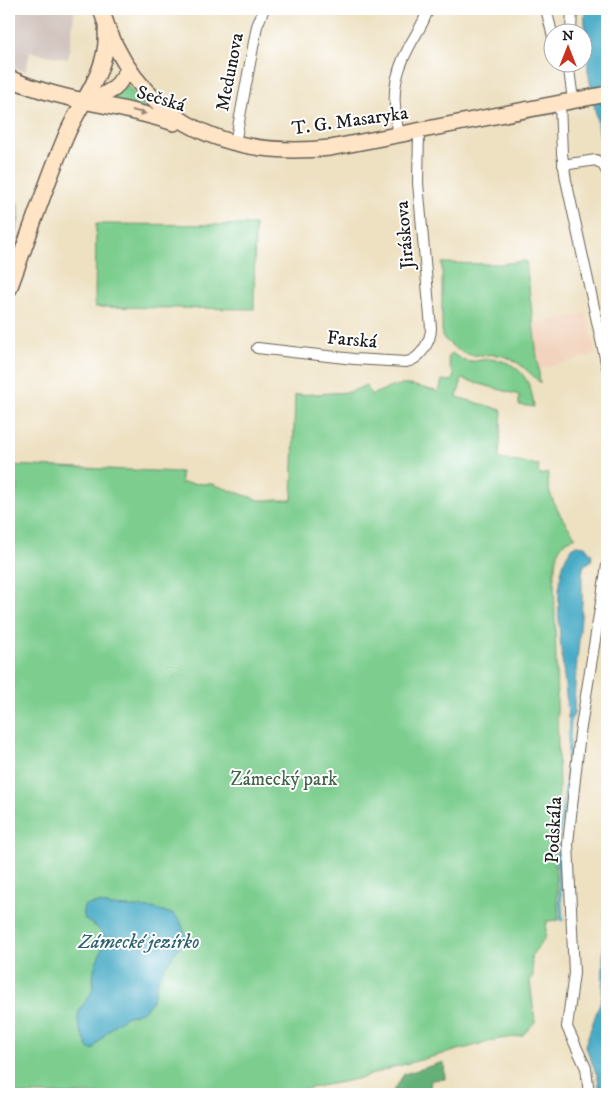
<svg xmlns="http://www.w3.org/2000/svg" width="616" height="1103" viewBox="0 0 616 1103" font-family="'IM FELL DW Pica',serif">
<style>
.built{fill:#f2d4be}
.industrial{fill:#cfc0ba}
.green{fill:#7bcd8e;stroke:#4c7455}
.forest{fill:#64b079;stroke:#40664a}
.water{fill:#46abc6;stroke:#316471}
.lines{fill:none;stroke-linecap:round;stroke-linejoin:round}
.stream{stroke:#46abc6;stroke-width:3}
.street-casing{stroke:#666156;stroke-width:12}
.secondary-casing{stroke:#666156;stroke-width:18}
.street{stroke:#fff;stroke-width:10}
.secondary{stroke:#ffe4c6;stroke-width:15}
.oneway{fill:#998a7a}
.labels{text-anchor:middle;dominant-baseline:central;stroke-width:4;stroke-linejoin:round;paint-order:stroke}
.street-label{font-size:19px;fill:#1c1c1c;stroke:#fff}
.park-label{font-size:19px;fill:#42634a;stroke:#fff}
.water-label{font-size:20px;font-style:italic;fill:#316471;stroke:#fff}
</style>
<rect width="100%" height="100%" fill="#fff"/>
<filter id="ink" filterUnits="userSpaceOnUse"><feTurbulence type="fractalNoise" baseFrequency=".02" numOctaves="2"/><feDisplacementMap in="SourceGraphic" scale="10" xChannelSelector="R" yChannelSelector="G"/><feConvolveMatrix kernelMatrix="1 2 1 2 8 2 1 2 1" color-interpolation-filters="sRGB"/></filter>
<filter id="wash" filterUnits="userSpaceOnUse"><feTurbulence type="fractalNoise" baseFrequency=".0096" numOctaves="4" result="noise"/><feDisplacementMap in="SourceGraphic" scale="20" xChannelSelector="R" yChannelSelector="G"/><feGaussianBlur stdDeviation="1.12" result="paint"/><feColorMatrix in="noise" values="0 0 0 0 0 0 0 0 0 0 0 0 0 0 0 0 0 1.4 0 .05"/><feComposite in="paint" operator="in"/></filter>
<g filter="url(#wash)">
<rect width="100%" height="100%" fill="#eee1c2"/>
<path class="built" d="M586 313 596 355 538 369 534 324Z"/>
<path class="industrial" d="M9 9H75L68 59 30 52 26 71 9 67Z"/>
<g class="green">
<path d="M127 85 148 111 108 101Z"/>
<path d="M9 188C26 212 19 222 9 247Z"/>
<path d="M96 224 255 225 254 309 95 307Z"/>
<path d="M526 261 540 383C529 372 519 361 503 356 492 353 482 356 471 355 460 354 450 344 442 337V263L498 264Z"/>
<path d="M452 353C456 356 461 359 465 361 472 363 482 359 489 359 518 360 532 380 534 407L519 405V395L462 379 457 397 502 410 499 459 539 465 538 472 541 475 548 473C545 494 563 521 576 537 556 544 558 553 554 573L559 791 554 848 559 920 547 921 545 938 531 956 533 975 530 981 535 1022 522 1036 500 1039 394 1067 362 1078 280 1094H9V515L18 485 9 473V465L181 472V483L212 484 259 500H292L295 395 350 392 366 385 371 395C403 381 405 383 439 392L442 380 452 381 454 374 451 370 448 358Z"/>
</g>
<path class="forest" d="M444 1062 445 1079 431 1080 430 1087 425 1094H391L404 1074Z"/>
<g class="water">
<path d="M584 9H607V162L600 137 588 71Z"/>
<path d="M576 545 585 546 592 555 591 561 584 565C580 577 583 590 582 603 580 640 574 677 574 714L572 718H568C567 682 543 565 576 545Z"/>
<path d="M607 821V1094H600L598 1078 585 1045 602 997Z"/>
<path d="M99 903 111 906 153 908 173 914 180 920 186 936C179 950 167 961 160 975 154 988 157 1000 144 1010 139 1014 132 1014 126 1017 112 1025 102 1037 93 1050L88 1048C85 1039 76 1025 78 1016 79 1007 88 1000 91 993 95 986 92 978 94 970 100 946 117 937 85 920L83 910 85 905Z"/>
</g>
<g class="lines">
<path class="stream" d="M562 920 557 846 567 781 570 718"/>
</g>
</g>
<g filter="url(#ink)">
<g class="lines">
<g class="street-casing">
<g id="street">
<path d="M546 9 554 41"/>
<path d="M571 32 572 9"/>
<path d="M568 62 573 100"/>
<path d="M560 103 562 154 566 180 607 367"/>
<path d="M399 135C392 101 392 78 409 47 416 33 424 24 428 9"/>
<path d="M235 143 257 26 264 9"/>
<path d="M563 165 596 160 603 165 607 172"/>
<path d="M257 348 354 359 406 362C420 360 431 341 431 328L418 183 419 131"/>
<path d="M589 1094 586 1068 567 1027 574 973 568 843 580 733 607 565"/>
</g>
</g>
<g class="secondary-casing">
<g id="secondary">
<path d="M101 9C134 117 221 160 330 148L607 94"/>
<path d="M9 78C61 102 120 104 174 123"/>
<path d="M92 102 115 88 129 69"/>
<path d="M9 289C28 238 45 186 66 136 81 100 109 71 106 31"/>
</g>
</g>
<use href="#street" class="street"/>
<use href="#secondary" class="secondary"/>
</g>
<defs><path id="oneway-solid" d="M-6-.8H1V-3.2L6.5 0L1 3.2V.8H-6Z" transform="scale(1.25)"/></defs>
<use class="oneway" href="#oneway-solid" transform="translate(139 112) rotate(15)"/>
</g>
<g class="labels">
<g class="street-label">
<text transform="translate(230 72) rotate(-79)">Medunova</text>
<text transform="translate(161 99) rotate(17)">Sečská</text>
<text transform="translate(350 121) rotate(-8)">T. G. Masaryka</text>
<text transform="translate(405 235) rotate(-95)">Jiráskova</text>
<text transform="translate(352 340) rotate(5)">Farská</text>
<text transform="translate(554 830) rotate(-87)">Podskála</text>
</g>
<g class="park-label">
<text x="284" y="779">Zámecký park</text>
</g>
<g class="water-label">
<text x="139" y="942">Zámecké jezírko</text>
</g>
</g>
<rect width="616" height="1103" fill="none" stroke="#fff" stroke-width="30"/>
<g transform="translate(568 48)"><circle r="24" fill="#ffffff" stroke="#a4a4a4"/>
<path d="M0-4L9 19L0 12L-9 19Z" fill="#c8321e"/>
<text y="-8" font-size="14" font-weight="bold" text-anchor="middle" fill="#1c1c1c">N</text>
</g>
</svg>
